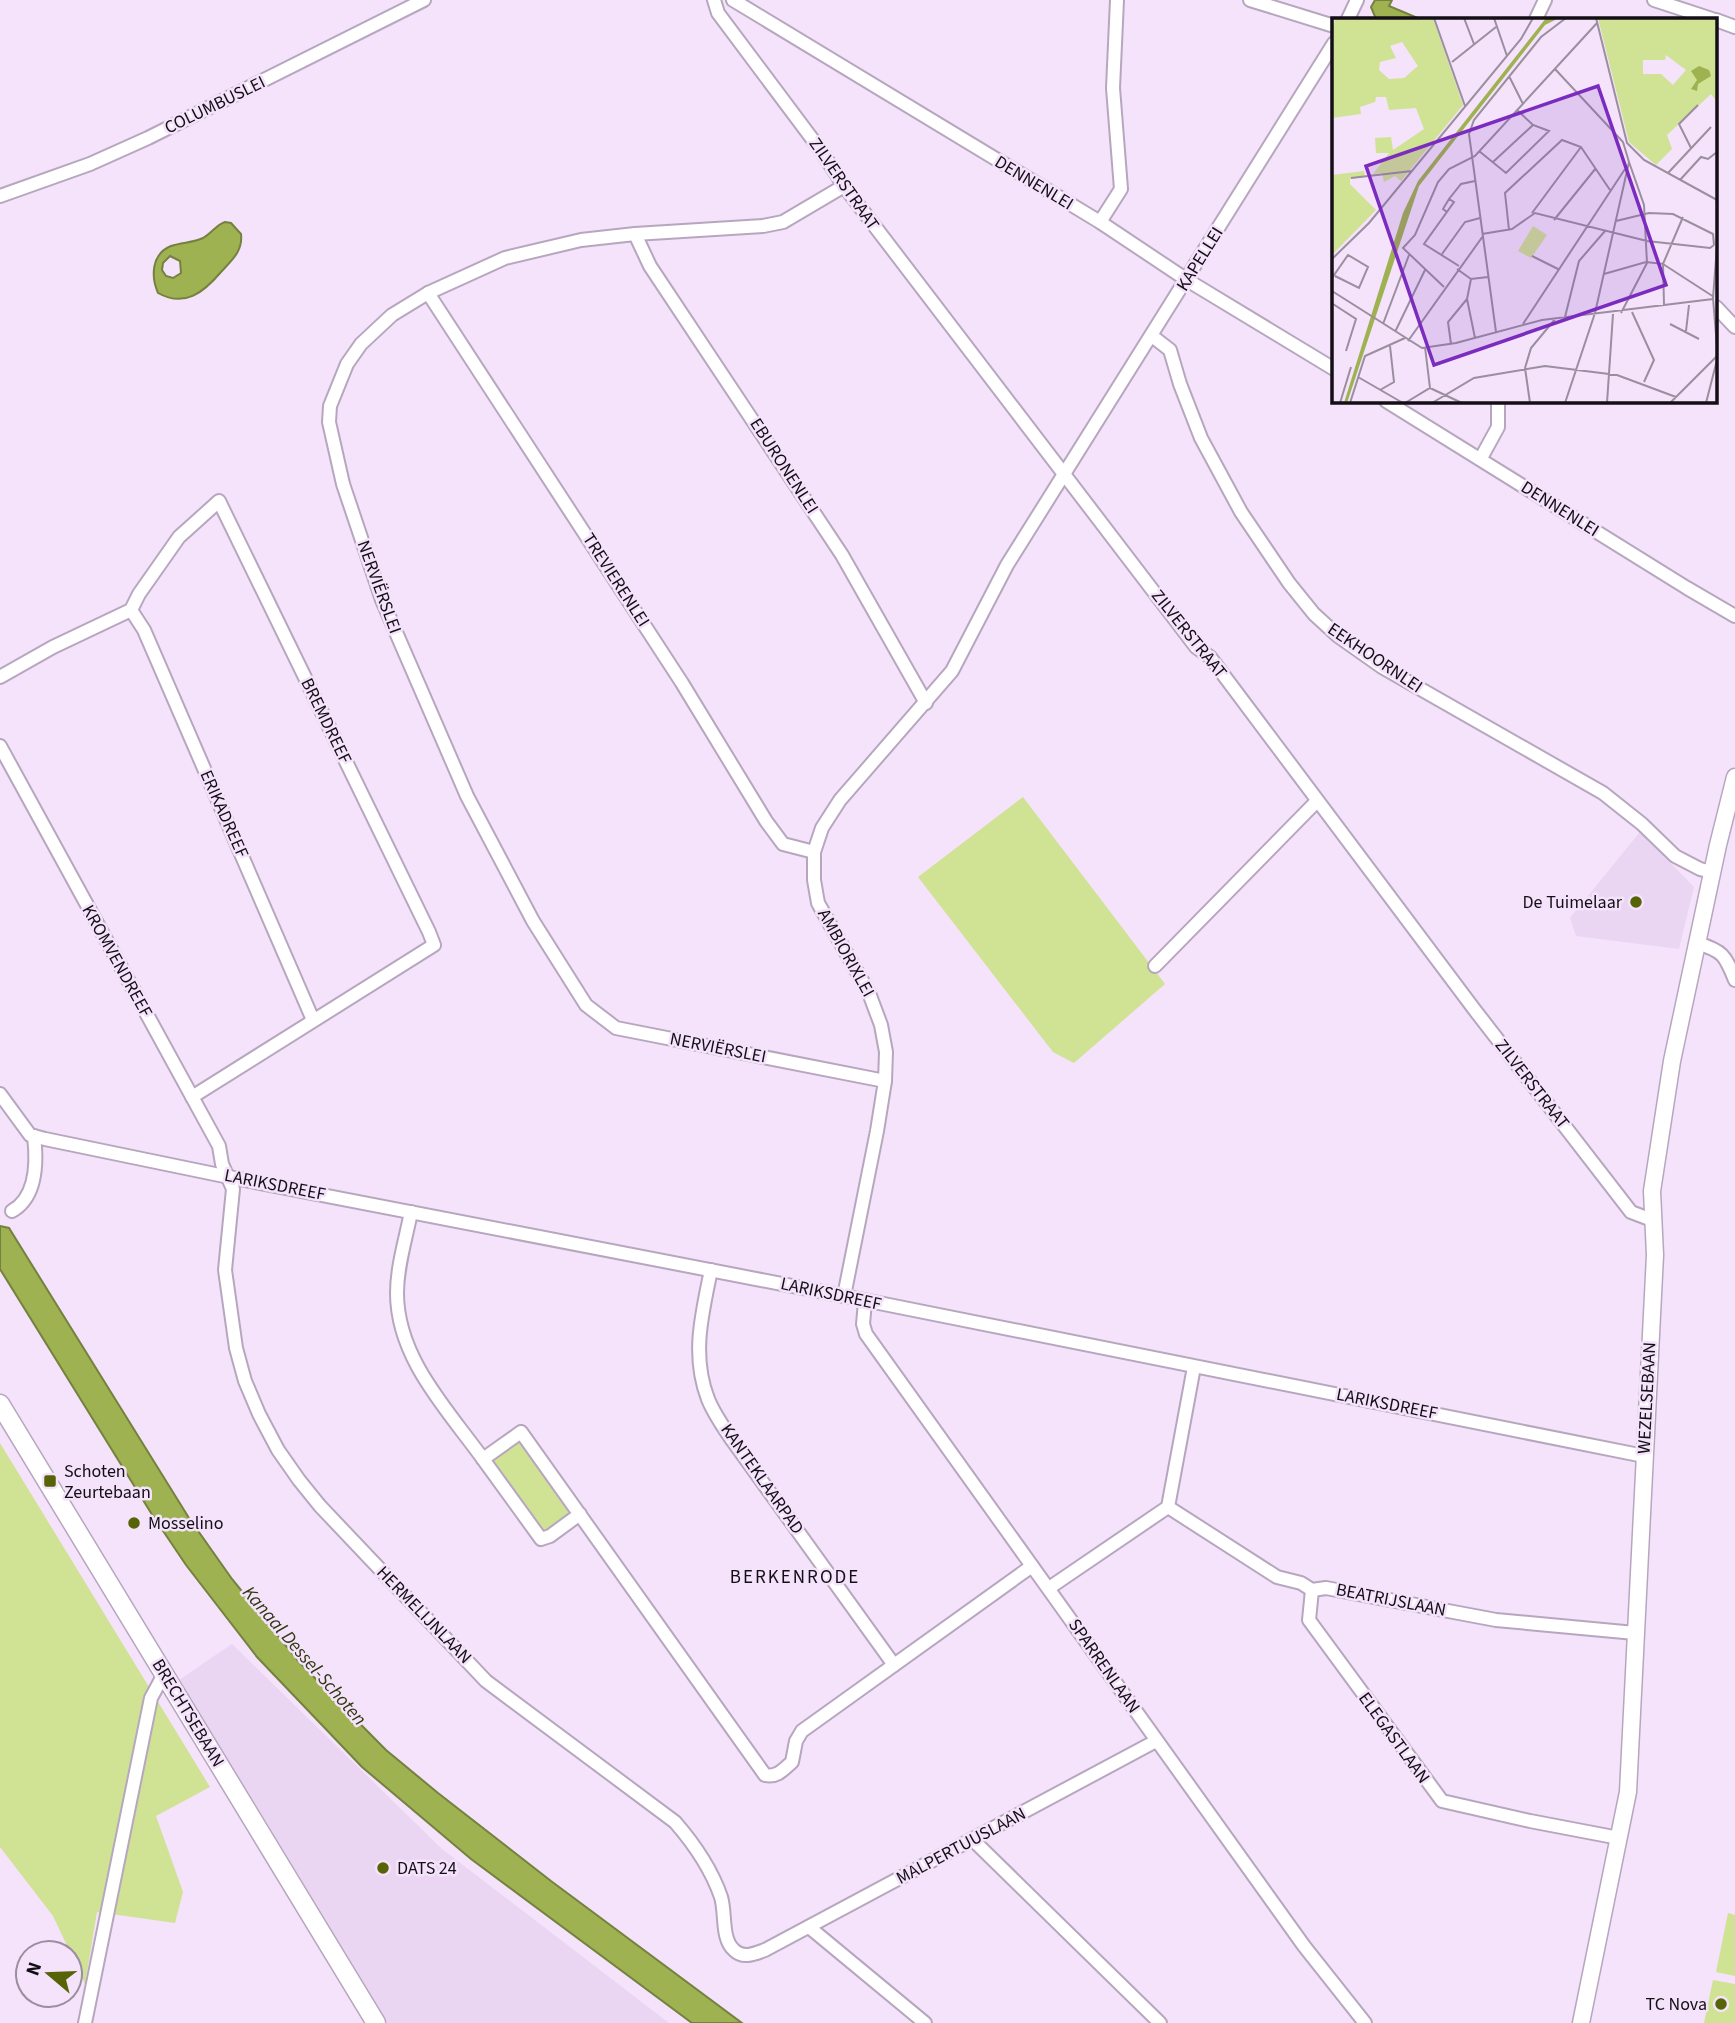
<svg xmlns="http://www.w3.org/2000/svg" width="1735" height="2023" viewBox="0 0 1735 2023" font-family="'Source Sans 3',sans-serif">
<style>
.built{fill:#ead5f3}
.green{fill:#d0e293}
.water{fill:#9fb251;stroke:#75813f;stroke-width:2;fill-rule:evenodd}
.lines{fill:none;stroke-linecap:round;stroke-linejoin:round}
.minor-casing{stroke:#b7a7be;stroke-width:16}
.tertiary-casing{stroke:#b7a7be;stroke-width:19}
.secondary-casing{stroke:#b7a7be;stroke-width:21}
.minor{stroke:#fff;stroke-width:12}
.tertiary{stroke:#fff;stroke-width:16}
.secondary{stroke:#fff;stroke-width:18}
.poi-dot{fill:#566307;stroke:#f4e3fb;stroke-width:2.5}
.labels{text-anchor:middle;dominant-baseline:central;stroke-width:5;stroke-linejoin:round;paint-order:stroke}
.street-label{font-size:18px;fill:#140e16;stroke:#f4e3fb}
.poi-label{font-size:18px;fill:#140e16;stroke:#f4e3fb;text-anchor:start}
.neighbourhood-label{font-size:19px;letter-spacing:2px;fill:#140e16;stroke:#f4e3fb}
.water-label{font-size:19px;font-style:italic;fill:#30380f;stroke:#f4e3fb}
.inset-road{fill:none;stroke:#9a8e9f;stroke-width:2}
.view{fill:#7b2cbf;fill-opacity:0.15;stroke:#7b2cbf;stroke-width:3.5}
.inset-edge{fill:none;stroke:#140e16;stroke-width:3.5}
</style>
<rect width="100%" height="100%" fill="#f4e3fb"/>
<g class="built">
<path d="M1640 832 1694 887 1679 949 1576 936 1570 918Z"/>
<path d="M232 1644 442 1849 669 2023H387L176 1682Z"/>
</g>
<g class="green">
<path d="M1023 797 1165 984 1074 1063 1053 1052 918 877Z"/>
<path d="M521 1439 573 1512 543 1534 489 1459Z"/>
<path d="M0 1443 210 1787 156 1816 183 1892 175 1923 97 1912 85 1984 53 1916 0 1847Z"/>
<path d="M1728 1913 1735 1915V1976L1716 1972Z"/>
<path d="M1713 1980 1735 1984V2023H1704Z"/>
</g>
<g class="water">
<path d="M1375 0H1392L1389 6 1420 19H1376L1371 7Z"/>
<path d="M225 222 231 223 241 234C243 251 232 260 221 272 204 292 185 308 158 293 151 277 151 254 171 246 182 242 193 243 203 238 212 233 216 225 225 222ZM170 256 180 261 181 273 173 278 166 276 162 270 163 263Z"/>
<path d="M0 1226 9 1228 189 1518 232 1579 300 1663 386 1750 438 1793 551 1881 742 2023H692L471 1859 362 1767 257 1657 186 1565 151 1513 0 1269Z"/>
</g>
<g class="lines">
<g class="minor-casing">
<g id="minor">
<path d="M714 0 718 13 822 152 844 186 1196 647 1210 657 1474 1009 1631 1212 1652 1220"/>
<path d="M733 0 1100 222 1187 280 1334 369"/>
<path d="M1250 0 1334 26"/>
<path d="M1654 0 1712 19"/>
<path d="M1348 19 1357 0"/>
<path d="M1536 19 1545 0"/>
<path d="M1716 20 1735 27"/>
<path d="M844 186 783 222 763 226 635 234 581 240 505 258 428 293 392 315 361 344 347 364 330 406 329 422 343 484 382 600 467 796 533 921 586 1005 616 1028 885 1081"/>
<path d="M0 196 90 164 148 138 424 0"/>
<path d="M1100 222 1121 189 1113 88 1117 0"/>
<path d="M635 234 650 266 842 555 926 703"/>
<path d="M428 293 682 683 766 821 783 844 814 852"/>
<path d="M1716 307 1735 327"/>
<path d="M1152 336 1170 350 1180 384 1201 438 1241 512 1289 583 1314 614 1338 636 1382 667 1603 793 1642 824 1675 856 1700 869 1712 872"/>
<path d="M1386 401 1687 588 1735 616"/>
<path d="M1481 458 1498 427V401"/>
<path d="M131 610 144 630 313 1020"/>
<path d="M0 677 53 647 131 610 139 594 179 537 219 501 429 932 434 945 192 1097"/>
<path d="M0 746 219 1146 222 1164 233 1189 225 1270 236 1348 245 1381 259 1414 278 1450 299 1480 320 1506 486 1681 675 1822C695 1845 711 1868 721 1897 726 1913 721 1939 734 1950 743 1959 754 1954 765 1950L1156 1741"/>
<path d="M1697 943C1723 951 1725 955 1735 980"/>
<path d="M1155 966 1317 801"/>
<path d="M0 1094 30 1135 45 1139 229 1177 844 1296 1644 1456"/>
<path d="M12 1211C37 1197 37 1161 34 1136"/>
<path d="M411 1212C406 1238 397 1266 397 1293 397 1358 447 1409 483 1459"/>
<path d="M711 1270C702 1314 691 1355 708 1399 713 1412 722 1425 730 1437L894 1665"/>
<path d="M844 1296 877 1131 885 1081 886 1052 881 1025 869 993 818 903 814 880V852L822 828 840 800 952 671 1007 565 1334 43"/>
<path d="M865 1302 863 1324 866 1334 1304 1946 1365 2023"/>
<path d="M1168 1507 1277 1577 1301 1583 1312 1590 1326 1588 1496 1620 1635 1633"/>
<path d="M580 1514 550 1536 541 1539 483 1459 521 1432 765 1775C777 1778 784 1769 792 1762L796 1741 802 1731 1032 1566"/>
<path d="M1049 1588 1168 1507 1194 1367"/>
<path d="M1312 1590 1309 1620 1442 1801 1530 1821 1619 1838"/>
<path d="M973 1840 1160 2023"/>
<path d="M809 1927 925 2023"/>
<path d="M85 2023 151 1698 164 1674"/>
</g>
</g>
<g class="tertiary-casing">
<path id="tertiary" d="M1581 2023 1628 1792 1655 1255 1652 1191 1672 1061 1718 845 1735 777"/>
</g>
<g class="secondary-casing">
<path id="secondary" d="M0 1404 376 2023"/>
</g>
<use href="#minor" class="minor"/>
<use href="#tertiary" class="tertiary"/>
<use href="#secondary" class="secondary"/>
</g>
<g class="poi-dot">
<circle cx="1636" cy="902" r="7"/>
<rect x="43" y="1474" width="14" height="14" rx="3.5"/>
<circle cx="134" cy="1523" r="7"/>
<circle cx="383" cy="1868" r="7"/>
<circle cx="1721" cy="2004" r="7"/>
</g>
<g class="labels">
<g class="street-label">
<text transform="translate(215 105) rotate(-26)">COLUMBUSLEI</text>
<text transform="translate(1034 183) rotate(31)">DENNENLEI</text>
<text transform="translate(844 184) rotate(55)">ZILVERSTRAAT</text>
<text transform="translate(1200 259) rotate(-58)">KAPELLEI</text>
<text transform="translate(784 466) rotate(57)">EBURONENLEI</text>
<text transform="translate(1560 509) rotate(32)">DENNENLEI</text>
<text transform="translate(616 580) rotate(57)">TREVIERENLEI</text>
<text transform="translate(379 587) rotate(70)">NERVIËRSLEI</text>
<text transform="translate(1189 634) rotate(51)">ZILVERSTRAAT</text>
<text transform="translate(1375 658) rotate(34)">EEKHOORNLEI</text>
<text transform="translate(326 721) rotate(64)">BREMDREEF</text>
<text transform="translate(224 814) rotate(66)">ERIKADREEF</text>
<text transform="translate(846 953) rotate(61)">AMBIORIXLEI</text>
<text transform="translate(117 961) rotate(61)">KROMVENDREEF</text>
<text transform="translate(718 1048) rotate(11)">NERVIËRSLEI</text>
<text transform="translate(1532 1084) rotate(52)">ZILVERSTRAAT</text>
<text transform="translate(275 1185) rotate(11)">LARIKSDREEF</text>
<text transform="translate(831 1294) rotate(12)">LARIKSDREEF</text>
<text transform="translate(1647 1398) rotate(-87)">WEZELSEBAAN</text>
<text transform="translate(1387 1404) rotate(11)">LARIKSDREEF</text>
<text transform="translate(762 1479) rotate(55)">KANTEKLAARPAD</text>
<text transform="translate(1391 1600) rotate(11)">BEATRIJSLAAN</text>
<text transform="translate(424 1615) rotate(46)">HERMELIJNLAAN</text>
<text transform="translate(1104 1666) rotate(55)">SPARRENLAAN</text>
<text transform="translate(188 1713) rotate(59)">BRECHTSEBAAN</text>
<text transform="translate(1394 1738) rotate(54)">ELEGASTLAAN</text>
<text transform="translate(961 1846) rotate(-28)">MALPERTUUSLAAN</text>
</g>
<g class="poi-label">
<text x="1622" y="902" text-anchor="end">De Tuimelaar</text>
<text x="64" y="1471">Schoten<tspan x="64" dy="21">Zeurtebaan</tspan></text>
<text x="148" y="1523">Mosselino</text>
<text x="397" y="1868">DATS 24</text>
<text x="1707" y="2004" text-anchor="end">TC Nova</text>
</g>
<g class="neighbourhood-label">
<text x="795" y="1577">BERKENRODE</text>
</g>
<g class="water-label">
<text transform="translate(304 1656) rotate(49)">Kanaal Dessel-Schoten</text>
</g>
</g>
<g transform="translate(1332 18)">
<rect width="385" height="385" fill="#f4e3fb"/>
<path d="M4 0H101L131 87 69 163 63 158 52 164 50 155 41 156 57 135H44L43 120 59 119 61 132 92 111 84 90 57 92 54 79H44L43 84 28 89 29 96 0 100V10ZM70 24 86 48 72 60 57 61 47 52 48 44 64 40 58 28ZM266 0H385V84L379 76 335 117 340 131 324 147 297 124ZM334 37 354 52 341 67 329 56H311V42H333ZM32 153 33 159 18 161V166L44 192 0 237V157ZM201 208 215 217 199 240 186 233Z" fill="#d0e293" fill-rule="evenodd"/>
<path d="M214 0H227L213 7 87 168 15 385H12L71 195 86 163ZM367 48 377 52 379 58 366 66 365 73 359 71 365 62 359 53Z" fill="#9fb251"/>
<path class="inset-road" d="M102 0 133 88M132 0 142 26M162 0 175 38M264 0 295 125 312 142 385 182M120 44 164 9M223 51 291 124 297 144 263 295 233 385M177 58 191 86M359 130 347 106 366 87M147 133 174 155 217 113 201 107 185 92M161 144 201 107M336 155 379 109M19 160 80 153M348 162 369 139 376 141 385 134M117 181 129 166 143 163M115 194 111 191 117 181 122 184 92 226 127 248M200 195 249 129M222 202 264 150M284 203 317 195 341 196 381 216 382 227M177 212 173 175 230 122 249 129 278 172M150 216 180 211 203 195 315 223 378 230 382 227M385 228 381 280 385 329M110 236 133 204 148 200M200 238 226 251M0 241 37 205 189 21 201 0M125 251 139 261 156 259M272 256 314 244 331 246 351 199M0 260 16 237 36 249 27 270 3 258M139 261 135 281 143 320M112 269 71 230 83 217 106 164 117 151 143 138 265 5M0 273 90 330 124 325 210 302 381 281M1 286 24 301 14 333M332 287 331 246 382 279M300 294 322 342 312 364M289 295 315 245 312 187 297 144M233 299 247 243 273 213M51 306 77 237M191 306 293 151M338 306 367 321M354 313 357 287M63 314 93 252M164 314 137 116 142 102 209 19 234 0M76 323 151 218M119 326 116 304 135 281M93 329 98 370M26 359 71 385M48 372 62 364 58 328M8 385 19 349M18 385 33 338 73 320M73 385 98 370 130 385M100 385 142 360 213 348 285 357 344 379M198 385 193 350 199 330 224 300M275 385 281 296M338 385 385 338M374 385 385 342"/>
<path class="view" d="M266 68 334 267 102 347 34 148Z"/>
<rect width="385" height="385" class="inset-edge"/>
</g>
<g transform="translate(49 1974) rotate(289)"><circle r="33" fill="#f4e3fb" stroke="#9a8e9f" stroke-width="2"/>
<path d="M0-5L12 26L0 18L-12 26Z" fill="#566307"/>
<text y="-10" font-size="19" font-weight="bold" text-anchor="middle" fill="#140e16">N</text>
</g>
</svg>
